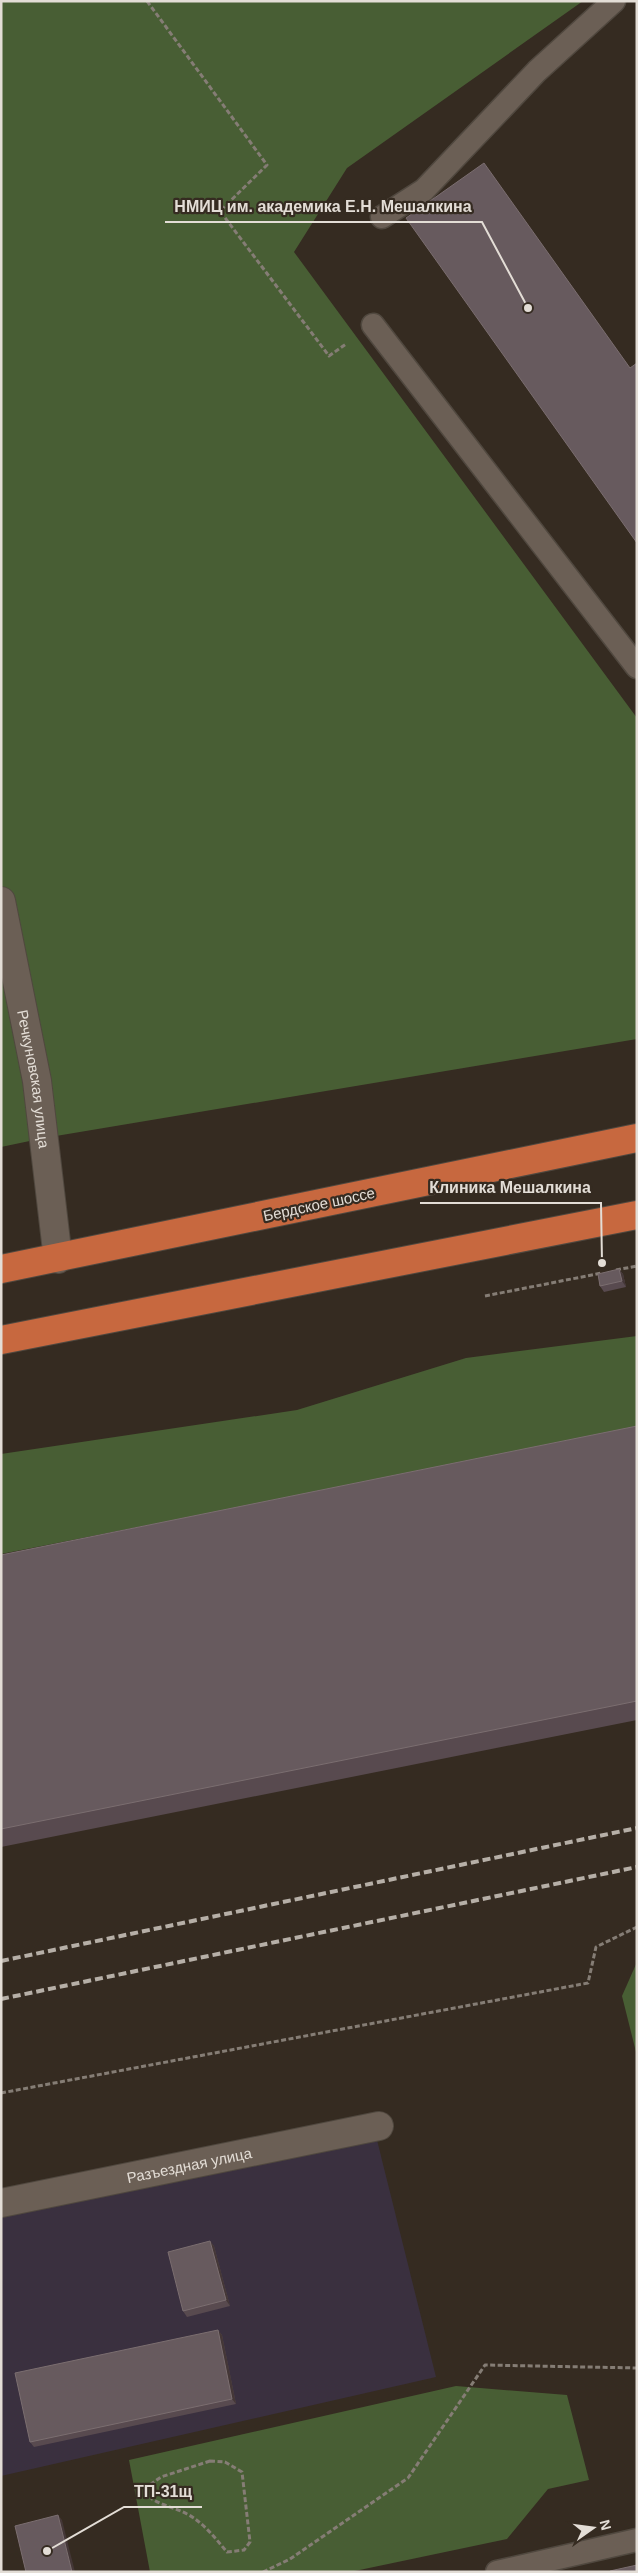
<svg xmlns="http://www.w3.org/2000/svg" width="638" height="2573" viewBox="0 0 638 2573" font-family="Helvetica,sans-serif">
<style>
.industrial{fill:#3a303f}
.green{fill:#485e34}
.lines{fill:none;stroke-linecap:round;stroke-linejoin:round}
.lane-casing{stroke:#50483f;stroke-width:25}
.street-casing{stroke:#50483f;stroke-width:30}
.highway-casing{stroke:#50483f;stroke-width:30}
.path{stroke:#857d75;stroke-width:3;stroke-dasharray:5 2.5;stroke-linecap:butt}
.lane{stroke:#6b5f55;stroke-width:22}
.street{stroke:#6b5f55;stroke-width:28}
.highway{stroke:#c7683f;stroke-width:28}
.rail{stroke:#b6afa7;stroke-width:4;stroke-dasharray:8 4;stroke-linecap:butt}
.wall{fill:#584a4f}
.shaded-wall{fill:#443737}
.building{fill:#675a5e;stroke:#7b6e70}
.labels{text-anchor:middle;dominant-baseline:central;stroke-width:4.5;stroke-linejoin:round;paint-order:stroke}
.street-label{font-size:15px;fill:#e3ddd6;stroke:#352b21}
.leader{fill:none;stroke:#e3ddd6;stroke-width:2}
.callout-dot{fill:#e3ddd6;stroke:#352b21;stroke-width:2}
.callout-label{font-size:16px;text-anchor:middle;font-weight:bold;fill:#e3ddd6;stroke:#352b21;stroke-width:4.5;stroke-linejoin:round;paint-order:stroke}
</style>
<rect width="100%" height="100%" fill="#352b21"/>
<path class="industrial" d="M374 2128 436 2377 1 2476V2211Z"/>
<g class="green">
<path d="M1 1H583L347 168 294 252 637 718V1039L44 1138 1 1147Z"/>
<path d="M637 1336V1429L1 1554V1454L297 1410 466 1358Z"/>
<path d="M637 1962V2052H636L622 1996Z"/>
<path d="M456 2386 567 2395 589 2480 548 2489 507 2539 350 2572H150L129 2460Z"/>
</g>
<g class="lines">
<g class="lane-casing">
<g id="lane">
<path d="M382 217 424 190 537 71 614 1"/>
<path d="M373 325 637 667"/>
<path d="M497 2572 637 2540"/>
</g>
</g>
<g class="street-casing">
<g id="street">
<path id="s1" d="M1 901 37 1081 58 1259"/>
<path id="s2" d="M1 2203 379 2126"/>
</g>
</g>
<g class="highway-casing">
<g id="highway">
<path d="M1 1269 637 1138"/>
<path d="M1 1340 637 1215"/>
</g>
</g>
<g class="path">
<path d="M147 1 267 165 220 211 329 356 346 344"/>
<path d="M616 1270 637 1266"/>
<path d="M485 1296 602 1273"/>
<path d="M1 2093 588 1983 596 1947 637 1927"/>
<path d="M210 2461 225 2462 242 2472 250 2542 244 2550 227 2552C215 2538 204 2523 187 2514 176 2508 163 2506 152 2499L151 2484 161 2477Z"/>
<path d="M263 2572 290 2559 408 2478 485 2365 637 2368"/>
</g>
<use href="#lane" class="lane"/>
<use href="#street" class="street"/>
<use href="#highway" class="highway"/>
<g class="rail">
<path d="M1 1961 637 1828"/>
<path d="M1 1999 637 1867"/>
</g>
</g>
<g class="wall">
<path d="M619 1269 623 1274 626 1287 604 1292 600 1286Z"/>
<path d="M637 1426V1720L1 1847V1555Z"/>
<path d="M210 2241 214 2246 230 2306 187 2317 183 2311Z"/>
<path d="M218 2330 222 2335 236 2404 34 2447 30 2442Z"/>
</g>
<g class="shaded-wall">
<path d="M619 1269 623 1274 626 1287 622 1281Z"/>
<path d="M210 2241 214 2246 230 2306 226 2300Z"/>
<path d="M218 2330 222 2335 236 2404 232 2399Z"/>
<path d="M58 2515 62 2520 75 2572H72Z"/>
</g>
<g class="building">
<path d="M484 163 630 368 637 363V543L406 218Z"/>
<path d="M619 1269 622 1281 600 1286 598 1274Z"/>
<path d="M637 1426V1701L1 1829V1555Z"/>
<path d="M210 2241 226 2300 183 2311 168 2252Z"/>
<path d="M218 2330 232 2399 30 2442 15 2373Z"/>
<path d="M58 2515 72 2572H26L15 2526Z"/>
<path d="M637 2565V2572H610V2571Z"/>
</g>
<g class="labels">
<g class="street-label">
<text stroke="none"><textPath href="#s1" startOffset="181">Речкуновская улица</textPath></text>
<text transform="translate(319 1204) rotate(-12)">Бердское шоссе</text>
<text stroke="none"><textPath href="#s2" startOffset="192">Разъездная улица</textPath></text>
</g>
</g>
<path class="leader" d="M528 308L482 222H165M602 1263L601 1203H420M47 2551L124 2507H202"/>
<g class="callout-dot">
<circle cx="528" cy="308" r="5"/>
<circle cx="602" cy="1263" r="5"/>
<circle cx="47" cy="2551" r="5"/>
</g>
<g class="callout-label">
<text x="323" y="212">НМИЦ им. академика Е.Н. Мешалкина</text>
<text x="510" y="1193">Клиника Мешалкина</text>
<text x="163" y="2497">ТП-31щ</text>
</g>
<rect width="638" height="2573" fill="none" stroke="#e3ddd6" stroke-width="5"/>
<g transform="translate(593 2528) rotate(76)" stroke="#352b21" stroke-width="4" paint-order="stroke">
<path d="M0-4L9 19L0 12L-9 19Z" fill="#e3ddd6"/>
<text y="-8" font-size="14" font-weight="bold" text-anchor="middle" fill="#e3ddd6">N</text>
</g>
</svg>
